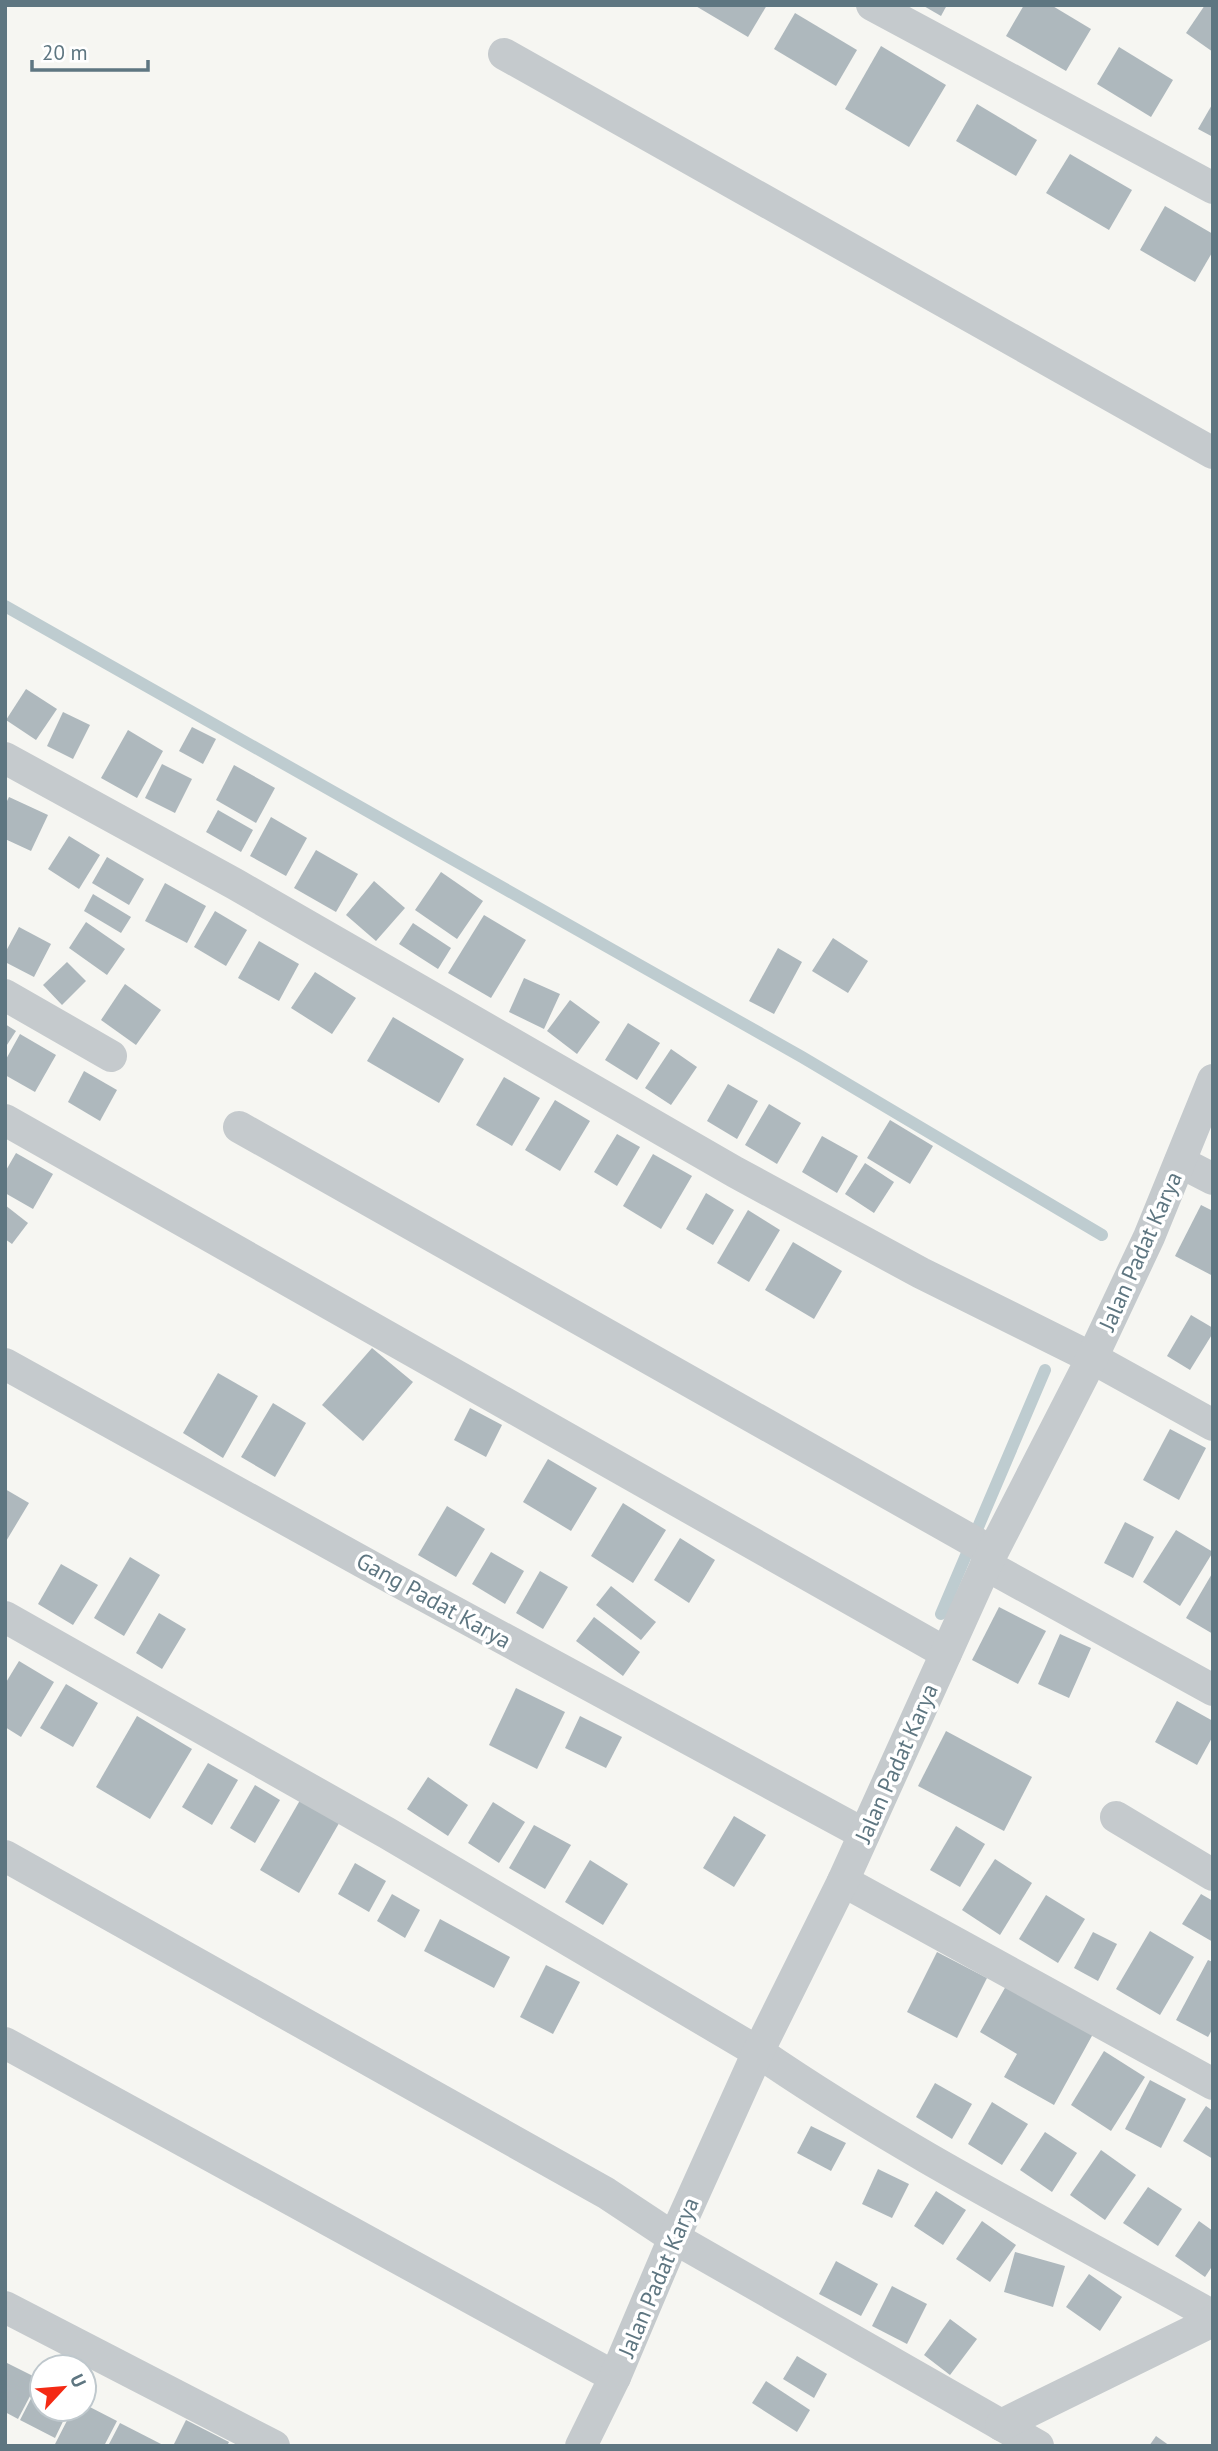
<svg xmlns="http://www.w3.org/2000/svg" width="1218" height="2451" viewBox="0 0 1218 2451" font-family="'PT Sans',sans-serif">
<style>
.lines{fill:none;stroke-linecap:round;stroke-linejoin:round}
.stream{stroke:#beccd0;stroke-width:12}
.building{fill:#aeb8bd}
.street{stroke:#c5cacd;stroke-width:32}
.labels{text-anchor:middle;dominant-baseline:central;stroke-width:7;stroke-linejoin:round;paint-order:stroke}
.street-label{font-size:23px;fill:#5e7681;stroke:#fff}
</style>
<rect width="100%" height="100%" fill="#f6f6f2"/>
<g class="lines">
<g class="stream">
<path d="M5 606 802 1057 1102 1235"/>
<path d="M941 1614 1045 1370"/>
</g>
</g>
<g class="building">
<path d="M694 5H767L748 37Z"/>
<path d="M922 5H947L941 16Z"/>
<path d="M1024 5H1051L1091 29 1066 71 1006 36Z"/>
<path d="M1205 5H1213V52L1186 33Z"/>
<path d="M795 13 857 50 836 86 774 49Z"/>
<path d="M881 46 946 85 909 147 845 109Z"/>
<path d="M1119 47 1173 80 1151 117 1097 84Z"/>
<path d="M1213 103V137L1198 129Z"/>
<path d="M977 104 1037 140 1016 176 956 141Z"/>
<path d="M1070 154 1132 190 1109 230 1046 193Z"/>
<path d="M1165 206 1213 234V251L1195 282 1140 250Z"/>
<path d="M26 689 57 709 36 740 6 720Z"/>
<path d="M63 712 90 725 73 759 47 746Z"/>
<path d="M192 727 216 739 203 764 179 751Z"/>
<path d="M128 730 163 751 137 798 101 778Z"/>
<path d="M162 764 192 779 175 813 145 798Z"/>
<path d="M234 765 275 788 256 823 216 800Z"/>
<path d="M9 797 48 815 31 851 5 839V805Z"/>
<path d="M218 810 253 830 241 852 206 832Z"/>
<path d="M271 817 307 838 286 876 250 856Z"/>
<path d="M69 836 100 855 79 889 48 869Z"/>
<path d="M316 850 358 874 336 912 294 888Z"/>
<path d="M107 857 144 879 129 905 92 883Z"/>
<path d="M441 872 483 901 457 939 415 910Z"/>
<path d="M374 881 405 908 376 941 346 915Z"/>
<path d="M165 883 206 906 187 943 145 921Z"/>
<path d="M93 894 131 917 121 933 84 911Z"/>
<path d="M215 911 247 930 226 966 194 947Z"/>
<path d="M484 915 526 940 491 998 448 973Z"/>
<path d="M86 922 125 949 107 975 69 948Z"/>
<path d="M413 923 451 948 438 969 399 944Z"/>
<path d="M19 927 51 944 34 977 5 962V953Z"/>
<path d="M833 938 868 961 848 993 812 971Z"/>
<path d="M259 941 299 964 279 1001 238 978Z"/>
<path d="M778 948 802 962 774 1014 749 1001Z"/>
<path d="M67 962 86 981 62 1005 43 985Z"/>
<path d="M315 972 356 998 332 1034 291 1008Z"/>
<path d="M524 978 560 994 544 1029 509 1012Z"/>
<path d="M125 984 161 1010 136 1045 101 1020Z"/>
<path d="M570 1000 600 1022 577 1054 547 1031Z"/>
<path d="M393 1017 464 1059 439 1103 367 1061Z"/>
<path d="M628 1023 660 1043 637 1080 605 1060Z"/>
<path d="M5 1024 16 1031 5 1048Z"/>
<path d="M20 1034 56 1055 35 1092 5 1075V1061Z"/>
<path d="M671 1049 697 1067 671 1105 645 1088Z"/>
<path d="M84 1071 117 1090 100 1121 68 1102Z"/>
<path d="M504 1077 540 1098 512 1146 476 1125Z"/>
<path d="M728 1084 758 1101 737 1139 707 1121Z"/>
<path d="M555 1100 590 1121 560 1171 525 1150Z"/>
<path d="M769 1104 801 1123 777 1164 745 1145Z"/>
<path d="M890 1120 933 1146 910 1184 867 1158Z"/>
<path d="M617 1134 640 1147 617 1186 594 1172Z"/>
<path d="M822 1136 858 1156 837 1193 802 1172Z"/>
<path d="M16 1153 53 1174 33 1209 5 1193V1172Z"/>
<path d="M653 1154 692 1176 661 1229 623 1206Z"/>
<path d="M865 1163 894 1182 874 1213 845 1194Z"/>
<path d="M706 1193 734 1210 713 1245 686 1229Z"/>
<path d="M5 1205 28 1223 12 1244 5 1239Z"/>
<path d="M1201 1205 1213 1211V1276L1175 1256Z"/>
<path d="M748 1210 780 1230 749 1282 717 1263Z"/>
<path d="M793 1242 842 1271 814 1319 765 1290Z"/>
<path d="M1191 1315 1213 1328V1333L1190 1370 1167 1356Z"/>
<path d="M372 1348 413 1382 363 1441 322 1405Z"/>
<path d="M218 1373 258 1396 223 1458 183 1433Z"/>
<path d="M273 1403 306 1423 275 1477 241 1457Z"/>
<path d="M470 1408 502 1425 486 1457 454 1440Z"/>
<path d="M1170 1429 1206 1448 1179 1500 1143 1480Z"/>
<path d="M548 1459 597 1488 571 1531 523 1502Z"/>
<path d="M5 1489 29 1503 5 1543Z"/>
<path d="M623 1503 666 1530 633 1583 591 1556Z"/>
<path d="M447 1506 485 1529 456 1577 418 1555Z"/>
<path d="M1125 1522 1154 1537 1133 1578 1104 1563Z"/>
<path d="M1176 1530 1213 1552 1180 1606 1143 1582Z"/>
<path d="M680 1538 715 1560 689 1603 654 1580Z"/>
<path d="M491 1552 524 1571 505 1604 472 1584Z"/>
<path d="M130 1557 160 1575 124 1636 94 1618Z"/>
<path d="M61 1564 98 1585 73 1625 38 1604Z"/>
<path d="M540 1571 568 1587 543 1629 516 1613Z"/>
<path d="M1213 1572V1634L1186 1618Z"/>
<path d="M611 1586 656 1622 641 1640 596 1605Z"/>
<path d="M999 1607 1046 1631 1018 1684 972 1660Z"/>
<path d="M159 1613 186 1629 162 1669 136 1653Z"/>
<path d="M594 1617 640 1652 623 1676 576 1641Z"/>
<path d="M1060 1634 1091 1648 1069 1698 1038 1684Z"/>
<path d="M19 1661 54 1682 21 1737 5 1727V1684Z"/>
<path d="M66 1684 98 1703 73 1747 40 1728Z"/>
<path d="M516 1688 565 1712 537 1769 489 1745Z"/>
<path d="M1177 1701 1213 1721V1736L1197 1765 1155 1742Z"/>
<path d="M137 1716 192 1749 150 1819 96 1787Z"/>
<path d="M580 1716 622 1737 606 1768 565 1748Z"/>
<path d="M946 1731 1032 1777 1004 1831 918 1786Z"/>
<path d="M208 1763 238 1780 212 1825 182 1807Z"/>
<path d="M428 1777 468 1805 448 1836 407 1809Z"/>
<path d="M255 1785 280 1800 255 1843 230 1828Z"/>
<path d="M303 1795 342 1818 299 1893 260 1870Z"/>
<path d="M493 1802 525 1822 499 1863 468 1843Z"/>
<path d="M734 1816 766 1835 734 1887 703 1868Z"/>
<path d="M534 1825 571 1845 545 1889 509 1868Z"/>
<path d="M956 1826 985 1844 960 1887 930 1870Z"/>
<path d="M995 1859 1032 1883 1000 1935 962 1910Z"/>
<path d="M590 1860 628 1884 603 1925 565 1902Z"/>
<path d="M355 1863 386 1881 369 1912 338 1894Z"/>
<path d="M392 1894 420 1910 405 1938 377 1921Z"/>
<path d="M1201 1894 1213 1901V1942L1182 1924Z"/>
<path d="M1046 1895 1085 1919 1058 1963 1019 1939Z"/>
<path d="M440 1919 510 1957 494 1988 424 1951Z"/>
<path d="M1150 1931 1194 1957 1160 2015 1116 1989Z"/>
<path d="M1093 1932 1117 1944 1098 1981 1074 1968Z"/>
<path d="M937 1952 987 1978 957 2038 907 2012Z"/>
<path d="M1208 1960 1213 1962V2028L1208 2037 1176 2020Z"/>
<path d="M546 1965 580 1982 553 2034 520 2017Z"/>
<path d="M1006 1986 1093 2034 1054 2105 1004 2077 1017 2054 980 2032Z"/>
<path d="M1104 2051 1145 2077 1111 2131 1071 2105Z"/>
<path d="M1150 2080 1186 2099 1161 2148 1125 2129Z"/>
<path d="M935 2083 972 2104 952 2139 916 2117Z"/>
<path d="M992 2102 1028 2124 1002 2165 968 2144Z"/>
<path d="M1206 2106 1213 2111V2159L1183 2141Z"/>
<path d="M811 2126 846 2143 831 2171 797 2153Z"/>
<path d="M1045 2132 1077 2153 1052 2192 1020 2170Z"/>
<path d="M1101 2150 1136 2175 1105 2220 1070 2195Z"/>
<path d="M878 2169 909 2184 892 2218 862 2204Z"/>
<path d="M1148 2187 1182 2209 1158 2246 1123 2223Z"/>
<path d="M936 2191 966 2210 943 2245 914 2226Z"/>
<path d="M982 2221 1016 2245 990 2282 956 2259Z"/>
<path d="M1199 2221 1213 2231V2265L1205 2277 1175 2256Z"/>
<path d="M1015 2252 1065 2266 1053 2307 1004 2292Z"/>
<path d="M836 2261 878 2284 861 2316 819 2294Z"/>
<path d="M1089 2274 1122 2297 1100 2331 1066 2307Z"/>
<path d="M892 2286 927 2304 907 2344 872 2326Z"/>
<path d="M950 2319 977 2339 950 2375 924 2355Z"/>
<path d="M797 2356 827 2374 814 2398 783 2379Z"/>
<path d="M5 2362 39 2379 18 2419 5 2412Z"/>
<path d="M42 2377V2409H69L55 2438 20 2420Z"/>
<path d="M766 2381 810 2410 797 2432 752 2403Z"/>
<path d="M84 2404 117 2421 104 2446H54L73 2409H84Z"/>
<path d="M186 2420 229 2442 227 2446H173Z"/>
<path d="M120 2423 165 2446H108Z"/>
<path d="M1156 2436 1170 2446H1149Z"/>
</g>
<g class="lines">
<g class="street">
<path d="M872 5 1213 188"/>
<path d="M504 54 1213 453"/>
<path d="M5 758 235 884 735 1172 921 1273 1092 1358 1213 1425"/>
<path d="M5 995 111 1056"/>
<path d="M5 1120 946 1653"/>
<path d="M239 1127 992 1552"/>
<path d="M1180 1162 1213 1179"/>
<path d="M5 1364 388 1576 864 1834"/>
<path d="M986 1565 1213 1690"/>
<path d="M5 1617 387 1833 758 2052C902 2151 1061 2231 1213 2316"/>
<path d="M1116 1817 1213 1875"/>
<path d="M5 1856 606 2193 674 2238 1038 2446"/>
<path d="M843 1881 1213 2084"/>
<path d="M5 2043 615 2377"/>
<path d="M5 2307 274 2446"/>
<path d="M1001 2425 1213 2321"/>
<path d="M581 2446 615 2377 674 2238 758 2052 843 1881 986 1565 1092 1358 1149 1237 1213 1080"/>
</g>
</g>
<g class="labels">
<g class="street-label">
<text transform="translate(1140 1251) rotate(-66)">Jalan Padat Karya</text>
<text transform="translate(434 1600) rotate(29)">Gang Padat Karya</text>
<text transform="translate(896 1763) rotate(-66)">Jalan Padat Karya</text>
<text transform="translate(658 2277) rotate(-67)">Jalan Padat Karya</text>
</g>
</g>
<rect width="1218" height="2451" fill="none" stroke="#5e7681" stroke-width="14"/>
<g transform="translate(63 2388) rotate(64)"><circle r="33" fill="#ffffff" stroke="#bfc8cd" stroke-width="2"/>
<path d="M0-5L12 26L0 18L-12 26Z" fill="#f42a14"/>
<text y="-10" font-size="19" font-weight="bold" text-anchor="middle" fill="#5e7681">U</text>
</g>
<path d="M32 60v10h116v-10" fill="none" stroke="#5e7681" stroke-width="3.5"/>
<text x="42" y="60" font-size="21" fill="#5e7681" stroke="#ffffff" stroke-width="5" paint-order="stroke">20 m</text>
</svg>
